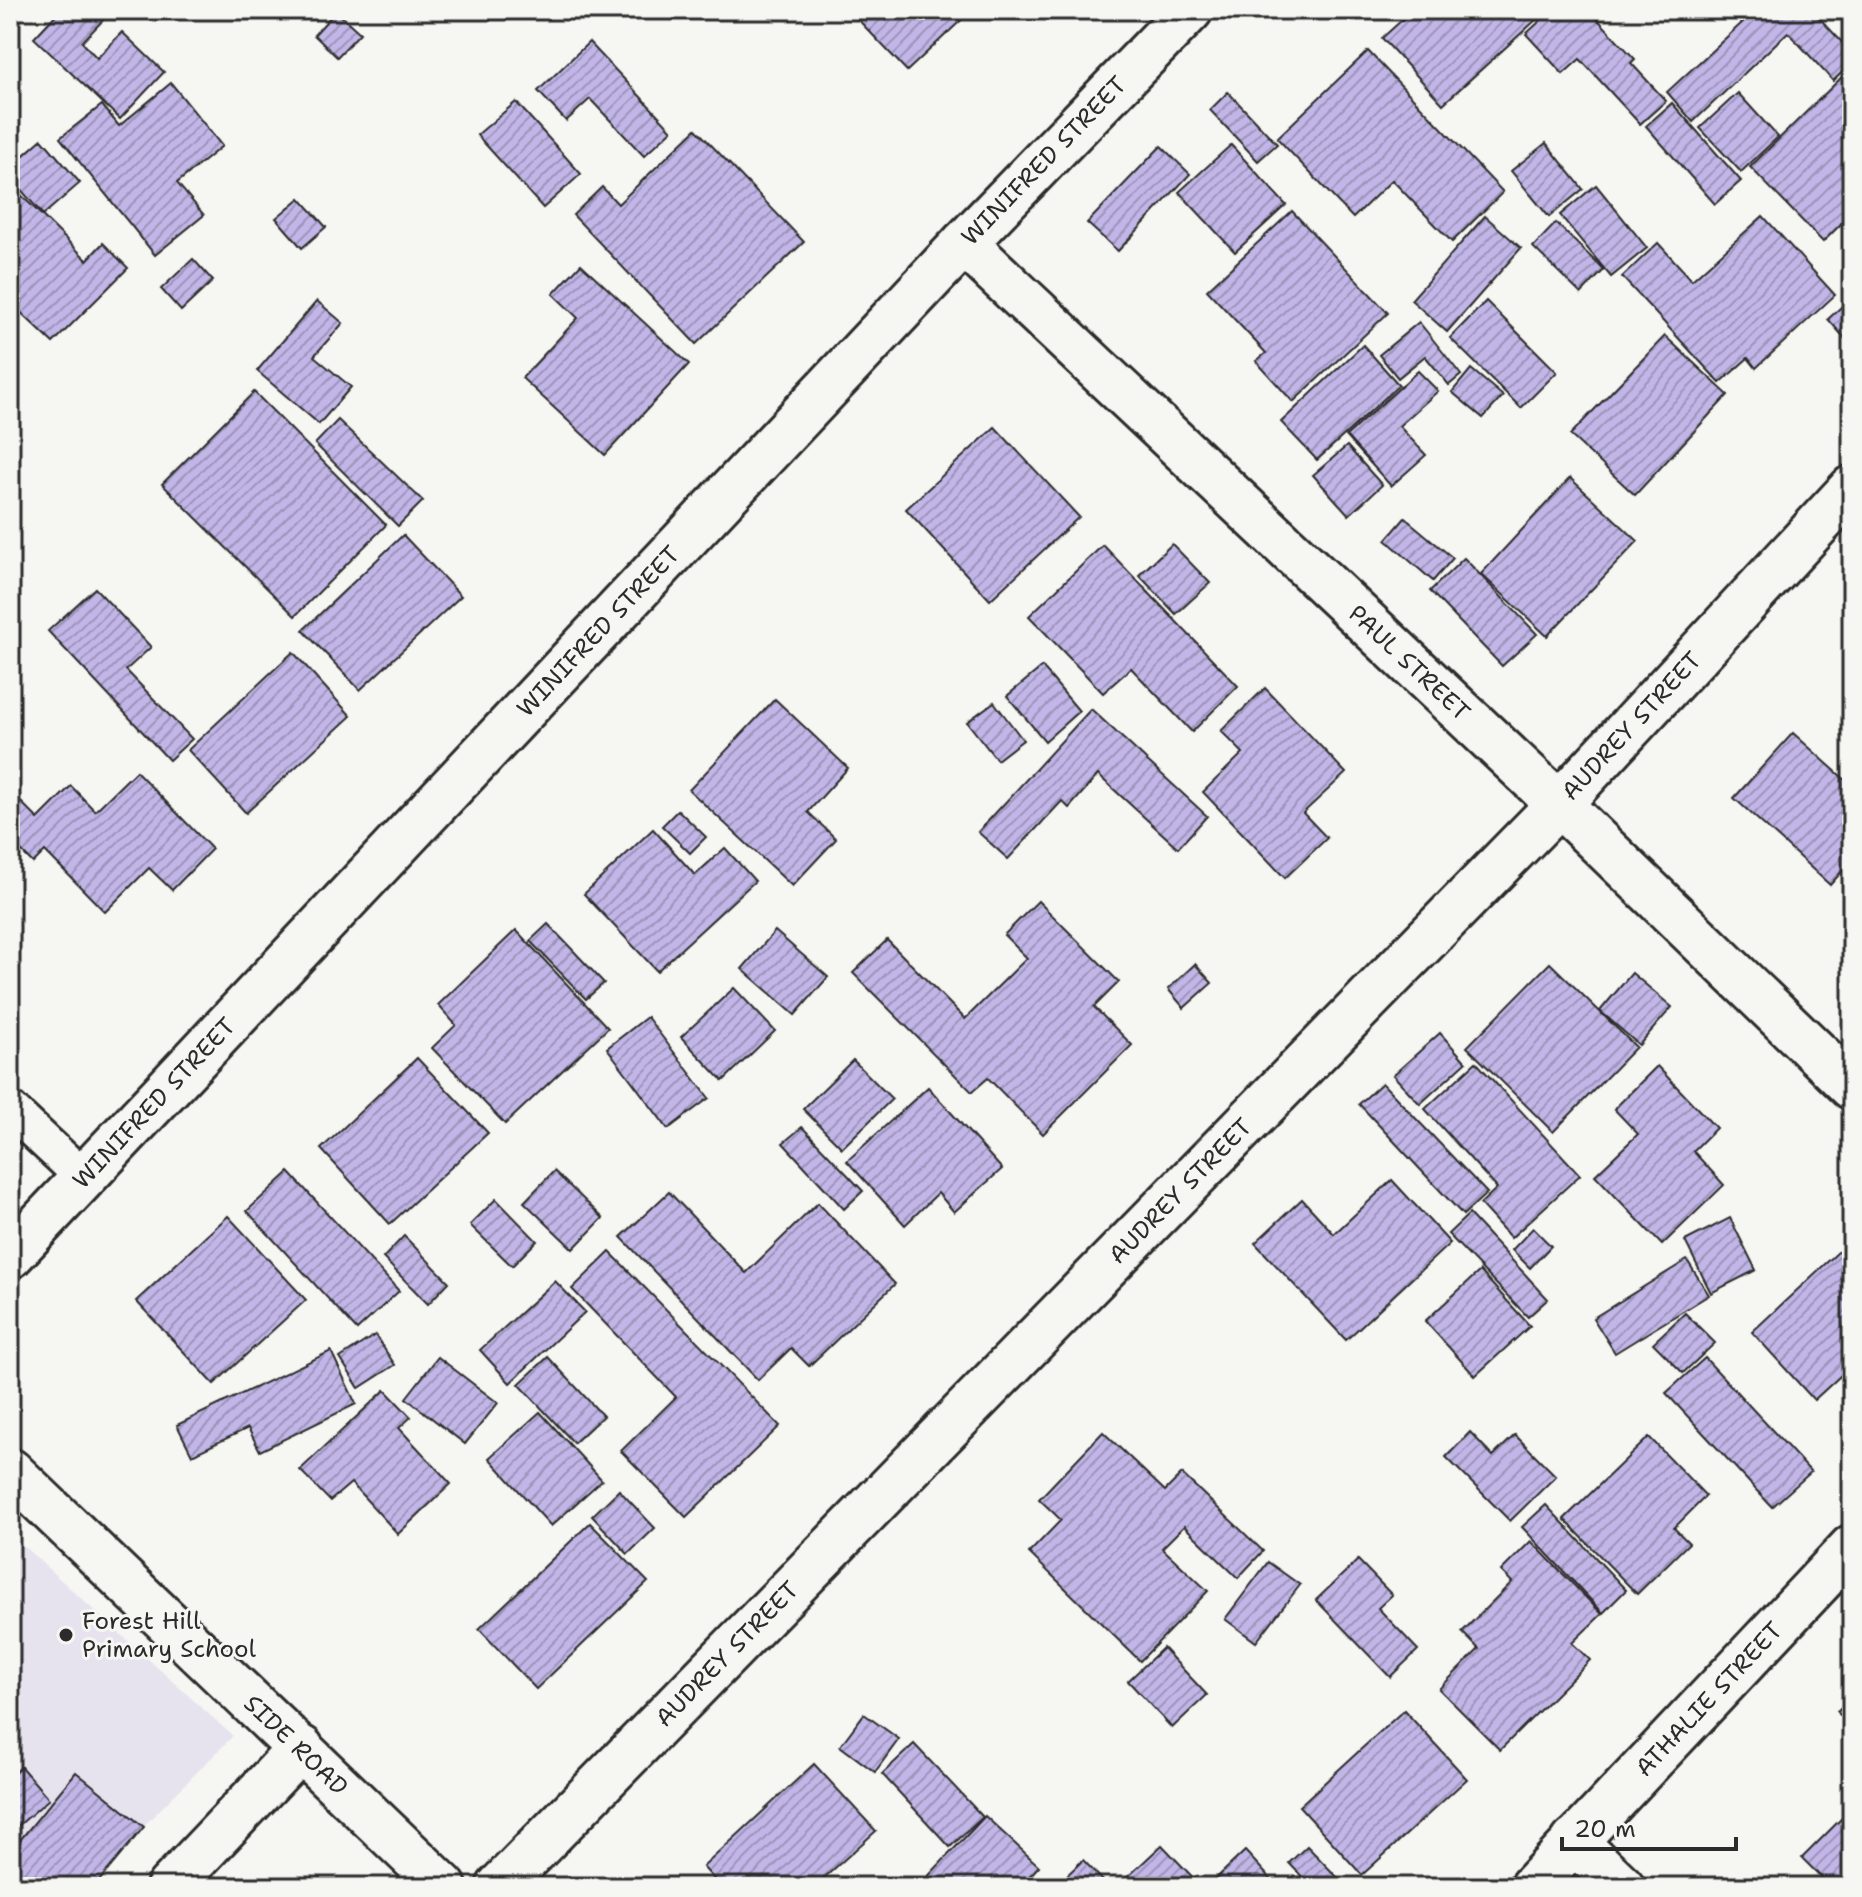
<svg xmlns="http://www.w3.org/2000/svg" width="1862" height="1897" viewBox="0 0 1862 1897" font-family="'Shantell Sans',sans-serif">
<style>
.built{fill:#e6e3ef}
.building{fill:url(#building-hatch);stroke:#2b2b2b;stroke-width:2}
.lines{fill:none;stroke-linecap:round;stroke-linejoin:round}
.lane-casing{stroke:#2b2b2b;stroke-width:40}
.street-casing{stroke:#2b2b2b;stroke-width:50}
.secondary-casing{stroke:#2b2b2b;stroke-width:50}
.lane{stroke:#f6f6f2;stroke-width:34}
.street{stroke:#f6f6f2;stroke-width:44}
.secondary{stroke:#f6f6f2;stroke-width:44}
.poi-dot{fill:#2b2b2b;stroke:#f6f6f2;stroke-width:3}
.labels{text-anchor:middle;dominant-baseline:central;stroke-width:6;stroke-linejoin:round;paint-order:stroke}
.street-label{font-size:24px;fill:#2b2b2b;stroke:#f6f6f2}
.poi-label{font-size:24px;fill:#2b2b2b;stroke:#f6f6f2;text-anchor:start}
</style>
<defs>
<pattern id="building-hatch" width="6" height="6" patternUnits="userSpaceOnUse" patternTransform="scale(2)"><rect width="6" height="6" fill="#c1b6e7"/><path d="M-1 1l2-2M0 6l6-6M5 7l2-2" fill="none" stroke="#9d94bb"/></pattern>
</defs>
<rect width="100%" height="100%" fill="#f6f6f2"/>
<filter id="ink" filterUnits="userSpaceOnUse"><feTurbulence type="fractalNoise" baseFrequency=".0125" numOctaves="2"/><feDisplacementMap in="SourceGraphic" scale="16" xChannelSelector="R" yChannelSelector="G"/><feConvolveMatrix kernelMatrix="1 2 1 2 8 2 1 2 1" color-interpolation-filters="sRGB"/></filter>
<g filter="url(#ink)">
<path class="built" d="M10 1534 233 1736 83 1887H10Z"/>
<g class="building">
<path d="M60 10H98L106 17 82 42 97 58 122 32 164 72 120 119 34 38Z"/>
<path d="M849 10H972L907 71Z"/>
<path d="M1413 10H1529L1537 19 1443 104 1382 38Z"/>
<path d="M1552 10H1589L1635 59 1631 63 1666 101 1640 124 1580 59 1563 74 1526 34Z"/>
<path d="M1756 10H1812L1852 53V63L1833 81 1788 32 1693 122 1667 92Z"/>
<path d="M336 11 360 33 337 57 314 35Z"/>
<path d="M589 42 672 130 644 156 590 99 566 121 538 91Z"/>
<path d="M1368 51 1503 192 1452 242 1392 180 1353 218 1277 138Z"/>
<path d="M1850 69 1852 213 1823 242 1750 167Z"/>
<path d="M171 83 222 146 177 183 204 215 155 255 60 138 102 105 119 126Z"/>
<path d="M1228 92 1277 144 1258 161 1210 110Z"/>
<path d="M1738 93 1778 137 1741 172 1700 128Z"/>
<path d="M516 102 581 174 543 208 477 135Z"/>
<path d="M1672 103 1741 181 1715 204 1646 126Z"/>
<path d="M696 129 804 242 696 344 573 215 602 187 618 204Z"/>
<path d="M42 139 80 183 43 215 10 177V167Z"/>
<path d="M1546 143 1583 189 1549 217 1511 171Z"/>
<path d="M1231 145 1286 205 1235 252 1179 192Z"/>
<path d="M1161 146 1190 174 1118 251 1087 223Z"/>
<path d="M10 184 87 260 103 243 128 268 53 343 15 307 10 312Z"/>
<path d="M1596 185 1647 248 1611 277 1560 215Z"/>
<path d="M300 198 326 227 302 248 276 218Z"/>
<path d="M1292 211 1388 313 1293 402 1256 361 1266 353 1207 290Z"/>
<path d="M1485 216 1521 248 1447 332 1411 300Z"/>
<path d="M1763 216 1835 295 1756 368 1748 358 1720 383 1622 277 1658 243 1692 280Z"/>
<path d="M1556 223 1604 270 1581 294 1533 247Z"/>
<path d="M193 259 213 281 181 311 161 289Z"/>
<path d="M581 264 689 364 605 455 522 378 578 318 553 294Z"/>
<path d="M1852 297V336L1847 341 1828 319Z"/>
<path d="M317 301 343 323 314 356 351 387 319 424 257 371Z"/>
<path d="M1486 301 1557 372 1521 408 1450 338Z"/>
<path d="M1419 322 1461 375 1449 385 1425 356 1398 378 1379 355Z"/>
<path d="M1665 336 1728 395 1635 495 1570 435Z"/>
<path d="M1363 345 1399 385 1317 460 1281 422Z"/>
<path d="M1471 369 1503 396 1483 418 1452 392Z"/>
<path d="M1418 371 1438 391 1399 426 1426 455 1391 486 1346 436Z"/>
<path d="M254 392 386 525 295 616 162 484Z"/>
<path d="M338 420 423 501 398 526 315 444Z"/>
<path d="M995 427 1079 517 990 600 906 509Z"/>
<path d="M1347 446 1382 485 1349 515 1313 475Z"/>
<path d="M1570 478 1638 541 1547 636 1481 574Z"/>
<path d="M1405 518 1453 558 1433 581 1386 540Z"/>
<path d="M403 535 461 596 360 690 303 630Z"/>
<path d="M1172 544 1210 583 1176 614 1139 575Z"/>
<path d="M1103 545 1238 686 1192 732 1131 668 1103 693 1029 616Z"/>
<path d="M1464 558 1537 634 1502 666 1430 591Z"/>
<path d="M95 588 151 647 126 670 192 739 169 760 48 631Z"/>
<path d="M293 652 351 716 246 813 188 750Z"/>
<path d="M1042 667 1079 711 1045 741 1007 696Z"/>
<path d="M1265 688 1346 773 1303 813 1327 838 1285 878 1203 792 1243 753 1221 731Z"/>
<path d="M775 699 848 768 808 812 836 839 792 886 689 790Z"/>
<path d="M994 702 1023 740 997 760 967 722Z"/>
<path d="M1091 709 1207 816 1178 848 1098 775 1069 808 1062 801 1008 859 978 832Z"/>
<path d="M1793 733 1852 786V860L1830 885 1734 798Z"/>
<path d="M136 771 212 849 172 890 149 868 105 912 45 851 33 863 10 840V791L38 819 71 786 95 811Z"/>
<path d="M678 810 706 837 690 853 662 826Z"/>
<path d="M653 829 695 875 725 848 755 881 657 971 584 894Z"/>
<path d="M1038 901 1119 982 1094 1007 1132 1045 1043 1134 988 1078 972 1092 853 973 887 940 965 1019 1027 958 1004 935Z"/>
<path d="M548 924 604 983 586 999 530 941Z"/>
<path d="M516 930 608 1028 505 1124 432 1048 456 1025 438 1005Z"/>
<path d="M775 931 828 977 795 1015 742 969Z"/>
<path d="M1550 963 1636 1047 1553 1132 1467 1047Z"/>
<path d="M1195 964 1212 983 1184 1008 1168 989Z"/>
<path d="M1632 973 1672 1007 1639 1045 1600 1011Z"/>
<path d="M734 988 775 1031 723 1081 681 1037Z"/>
<path d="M647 1017 709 1098 668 1129 607 1048Z"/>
<path d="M1440 1033 1466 1062 1420 1104 1393 1075Z"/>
<path d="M417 1058 488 1133 390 1224 321 1149Z"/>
<path d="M853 1060 892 1099 842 1148 803 1109Z"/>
<path d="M1476 1062 1580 1175 1511 1238 1480 1204 1497 1188 1425 1109Z"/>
<path d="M1657 1066 1716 1128 1693 1151 1724 1185 1662 1245 1595 1175 1638 1134 1614 1109Z"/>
<path d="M1382 1083 1487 1193 1463 1215 1359 1104Z"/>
<path d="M928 1087 1002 1169 954 1212 938 1193 905 1225 847 1161Z"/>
<path d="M802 1127 863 1191 844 1209 783 1143Z"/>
<path d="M554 1171 603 1218 573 1249 524 1202Z"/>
<path d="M289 1172 399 1291 357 1330 247 1211Z"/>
<path d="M1392 1180 1450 1243 1346 1340 1255 1243 1302 1199 1334 1234Z"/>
<path d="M669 1192 746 1273 818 1203 895 1284 809 1366 791 1348 758 1380 621 1237Z"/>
<path d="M496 1199 537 1241 512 1266 470 1225Z"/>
<path d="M1469 1214 1548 1299 1528 1317 1448 1234Z"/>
<path d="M228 1216 306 1300 214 1384 136 1301Z"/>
<path d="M1730 1218 1756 1270 1711 1293 1685 1241Z"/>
<path d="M1533 1228 1551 1246 1530 1268 1512 1250Z"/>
<path d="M404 1236 449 1282 428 1304 383 1258Z"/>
<path d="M1852 1239V1365L1814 1400 1752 1332Z"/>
<path d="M610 1252 780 1426 686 1517 621 1451 676 1397 572 1289Z"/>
<path d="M1687 1260 1709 1295 1615 1353 1593 1318Z"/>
<path d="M1480 1271 1530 1326 1475 1376 1425 1321Z"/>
<path d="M555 1281 585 1312 510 1383 480 1350Z"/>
<path d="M1685 1313 1715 1343 1683 1373 1653 1343Z"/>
<path d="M375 1335 395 1365 359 1388 340 1358Z"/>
<path d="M331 1351 356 1404 260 1451 248 1428 192 1455 177 1425Z"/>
<path d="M438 1357 498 1403 465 1444 406 1398Z"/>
<path d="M548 1357 603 1416 574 1443 519 1384Z"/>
<path d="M1705 1358 1811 1472 1772 1507 1666 1393Z"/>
<path d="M385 1390 411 1417 399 1428 451 1484 398 1534 351 1483 330 1501 300 1470Z"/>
<path d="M540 1412 602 1480 551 1526 489 1458Z"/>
<path d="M1103 1432 1165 1491 1182 1474 1263 1551 1238 1578 1184 1526 1162 1548 1208 1591 1140 1661 1029 1553 1061 1520 1039 1499Z"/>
<path d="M1470 1432 1493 1456 1515 1435 1556 1476 1510 1521 1446 1457Z"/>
<path d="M1649 1437 1706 1496 1674 1528 1689 1543 1637 1594 1564 1519Z"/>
<path d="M619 1490 655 1528 628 1554 592 1516Z"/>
<path d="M1546 1505 1626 1590 1603 1613 1522 1527Z"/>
<path d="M590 1523 648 1582 536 1689 479 1629Z"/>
<path d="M1531 1541 1602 1614 1572 1643 1590 1660 1500 1750 1439 1689 1479 1649 1462 1632 1512 1582 1501 1571Z"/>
<path d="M1358 1560 1392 1595 1378 1608 1418 1650 1390 1677 1316 1600Z"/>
<path d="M1268 1562 1300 1585 1256 1642 1225 1619Z"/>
<path d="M1163 1648 1207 1695 1172 1728 1128 1681Z"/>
<path d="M1852 1698V1727L1837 1712Z"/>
<path d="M1404 1710 1467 1779 1362 1875 1299 1806Z"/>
<path d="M864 1714 899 1739 875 1772 840 1746Z"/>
<path d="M914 1744 983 1817 950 1847 882 1774Z"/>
<path d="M814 1764 876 1831 814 1887H721L703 1867Z"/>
<path d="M21 1767 49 1799 18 1826 10 1816V1777Z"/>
<path d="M76 1772 144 1827 94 1887H10V1852Z"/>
<path d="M1852 1808V1887H1831L1802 1858Z"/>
<path d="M985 1816 1039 1866 1020 1887H918Z"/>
<path d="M1162 1845 1202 1887H1123L1120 1884Z"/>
<path d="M1307 1846 1338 1878 1328 1887H1312L1289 1863Z"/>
<path d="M1245 1851 1278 1887H1207Z"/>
<path d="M1083 1860 1109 1887H1067L1061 1881Z"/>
</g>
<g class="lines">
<g class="lane-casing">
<path id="lane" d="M10 1109 84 1178"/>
</g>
<g class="street-casing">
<g id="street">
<path id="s1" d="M964 243 1559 804 1852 1087"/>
<path id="s2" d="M10 1256 964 243 1190 10"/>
<path d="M1574 1841 1622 1887"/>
<path d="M169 1887 301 1748"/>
<path id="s3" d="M499 1887 1559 804 1852 488"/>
<path id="s4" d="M1532 1887 1852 1547"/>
</g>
</g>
<g class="secondary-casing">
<g id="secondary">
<path id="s5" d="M10 1471 444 1887"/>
</g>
</g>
<use href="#lane" class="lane"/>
<use href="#street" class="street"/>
<use href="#secondary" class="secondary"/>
</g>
</g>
<circle class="poi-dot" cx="66" cy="1635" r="8"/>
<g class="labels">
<g class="street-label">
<text stroke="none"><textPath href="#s2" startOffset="1506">WINIFRED STREET</textPath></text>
<text stroke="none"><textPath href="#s2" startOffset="858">WINIFRED STREET</textPath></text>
<text stroke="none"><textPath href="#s1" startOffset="612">PAUL STREET</textPath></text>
<text stroke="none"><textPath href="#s3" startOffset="1622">AUDREY STREET</textPath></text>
<text stroke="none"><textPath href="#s2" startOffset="210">WINIFRED STREET</textPath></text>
<text stroke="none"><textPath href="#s3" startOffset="974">AUDREY STREET</textPath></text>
<text stroke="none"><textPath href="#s3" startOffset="326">AUDREY STREET</textPath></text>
<text stroke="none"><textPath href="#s4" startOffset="258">ATHALIE STREET</textPath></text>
<text stroke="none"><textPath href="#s5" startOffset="396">SIDE ROAD</textPath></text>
</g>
<g class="poi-label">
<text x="82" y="1621">Forest Hill<tspan x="82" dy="28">Primary School</tspan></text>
</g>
</g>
<rect width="1862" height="1897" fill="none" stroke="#f6f6f2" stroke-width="40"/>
<rect x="20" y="20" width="1822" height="1857" fill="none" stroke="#2b2b2b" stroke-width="3" filter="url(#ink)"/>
<path d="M1562 1837v12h174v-12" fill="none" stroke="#2b2b2b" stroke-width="4"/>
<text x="1574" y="1837" font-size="24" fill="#2b2b2b" stroke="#f6f6f2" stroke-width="6" paint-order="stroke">20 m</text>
</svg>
